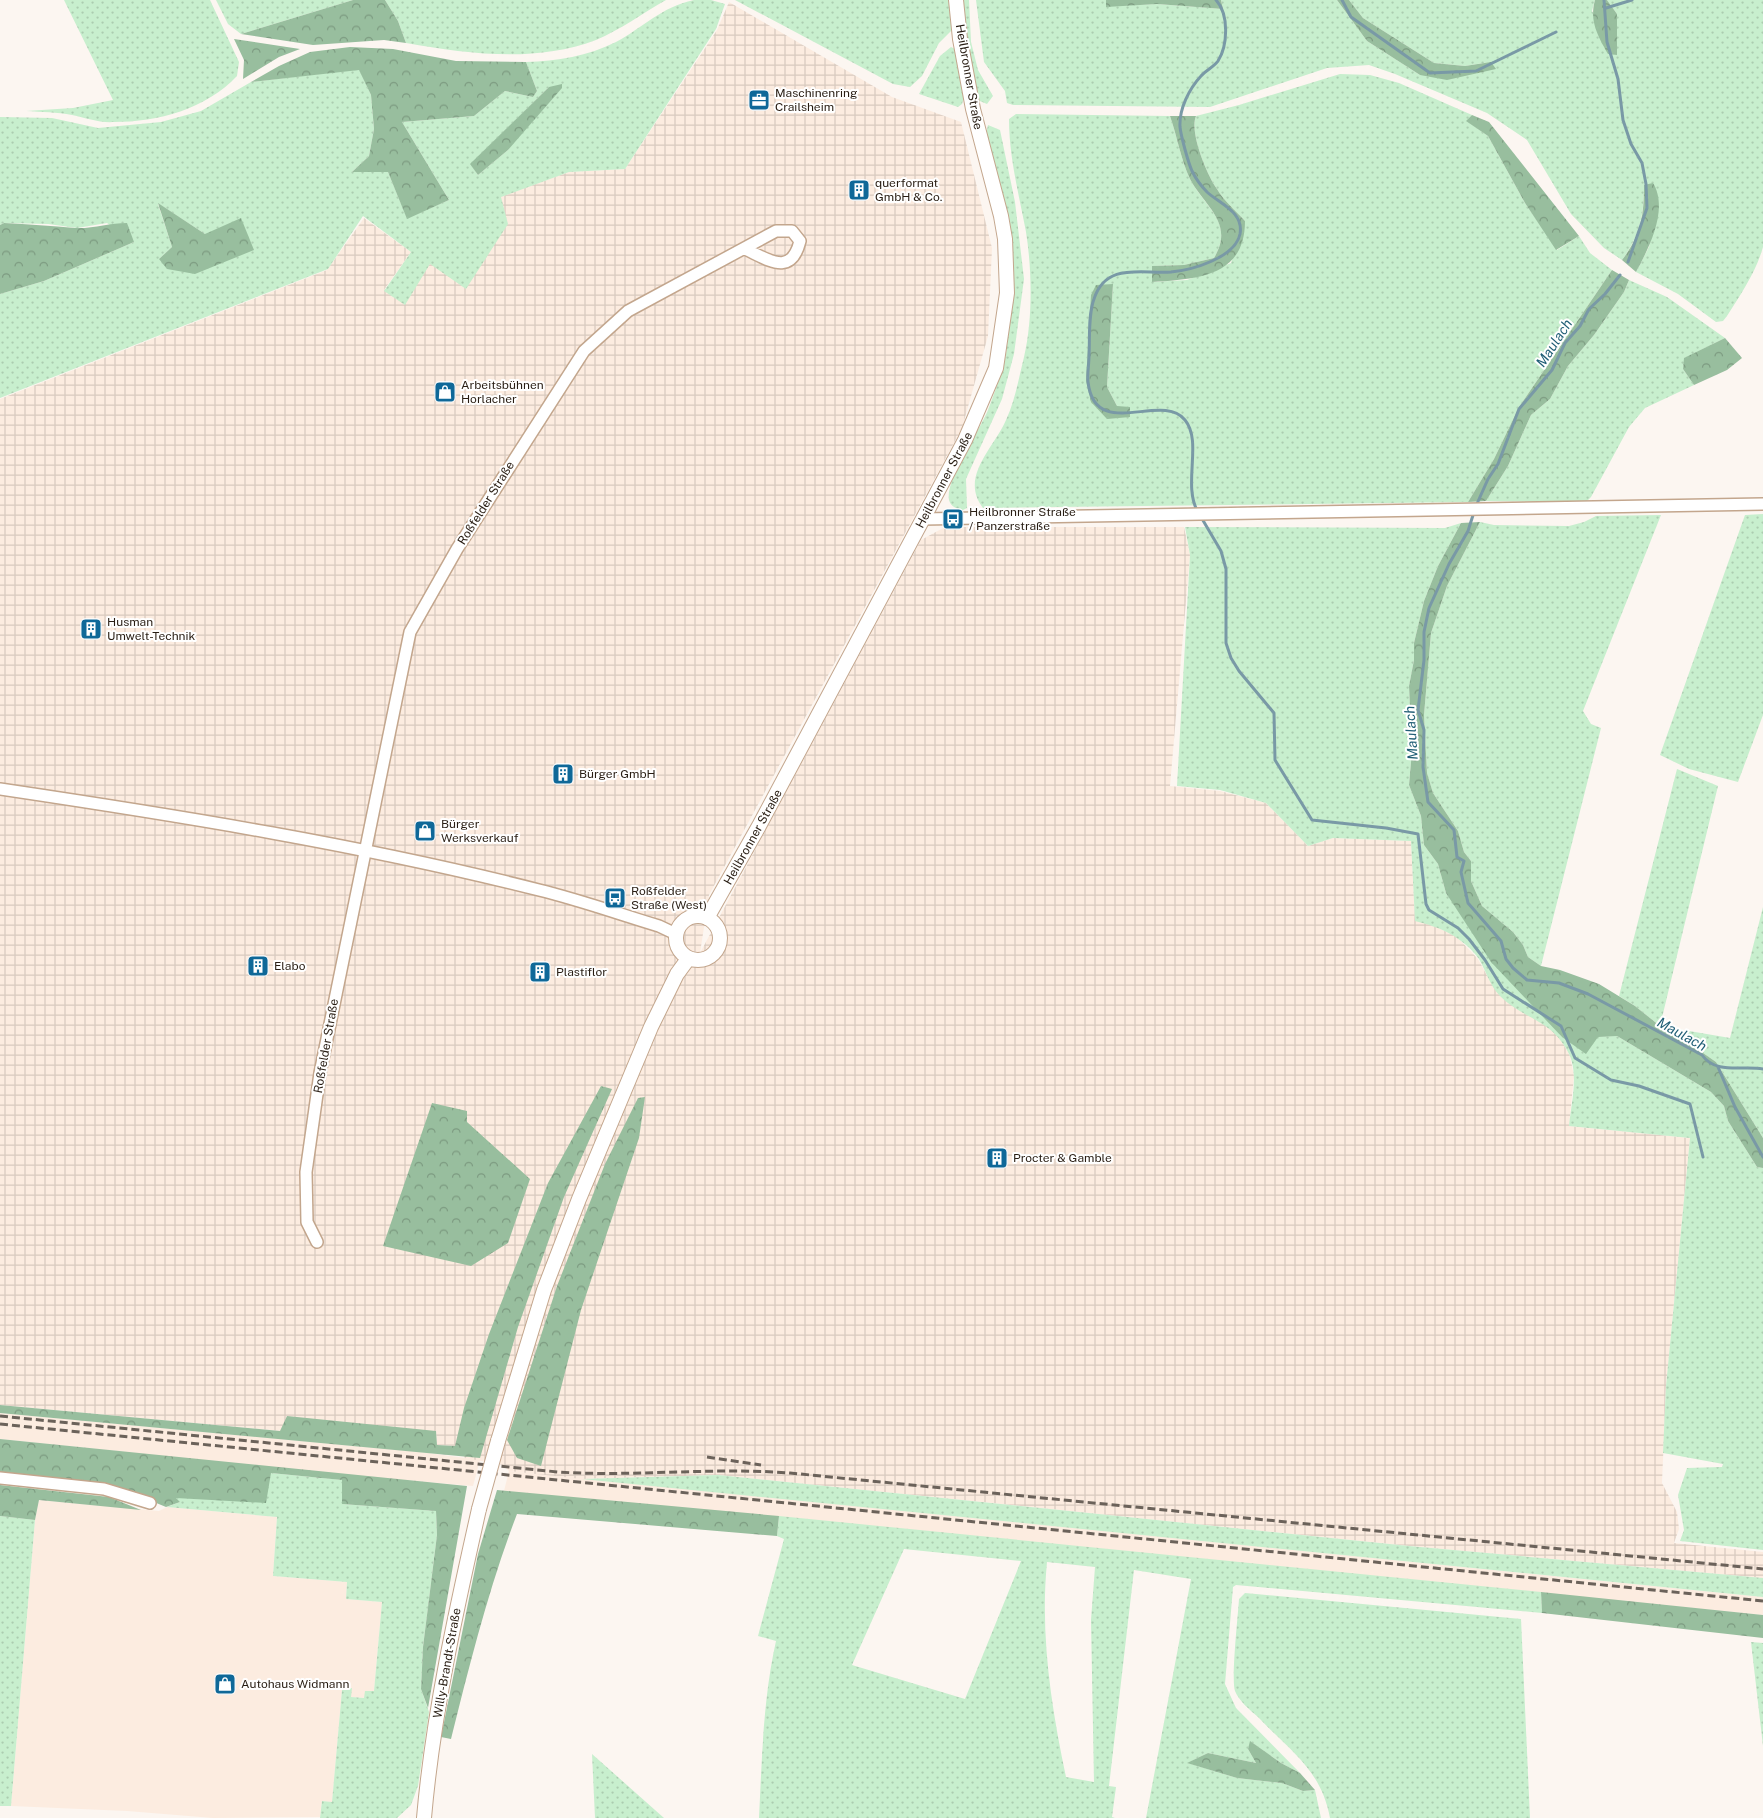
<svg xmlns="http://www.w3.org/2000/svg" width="1763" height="1818" viewBox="0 0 1763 1818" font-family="'Public Sans',sans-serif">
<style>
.built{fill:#fcece0}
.industrial{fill:url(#industrial-grid)}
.grass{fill:url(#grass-dots);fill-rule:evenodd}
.forest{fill:url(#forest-crowns)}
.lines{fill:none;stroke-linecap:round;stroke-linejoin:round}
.stream{stroke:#7999a6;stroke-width:3}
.minor-casing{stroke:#c3a68d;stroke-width:14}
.major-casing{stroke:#c3a68d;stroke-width:16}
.minor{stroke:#fff;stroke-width:11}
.major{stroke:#fff;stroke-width:14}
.rail{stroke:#6b625a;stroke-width:3;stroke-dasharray:8 4;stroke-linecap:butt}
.major-bridge-casing{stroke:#c3a68d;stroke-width:16;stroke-linecap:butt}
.major-bridge{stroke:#fff;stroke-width:14}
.labels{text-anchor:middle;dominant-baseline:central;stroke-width:4;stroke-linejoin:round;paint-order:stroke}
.street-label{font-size:12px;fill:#281d13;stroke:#fff}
.poi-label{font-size:12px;fill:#281d13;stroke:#fff;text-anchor:start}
.water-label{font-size:14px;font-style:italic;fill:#205e76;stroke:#fff}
</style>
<defs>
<pattern id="industrial-grid" width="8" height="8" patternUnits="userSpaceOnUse" patternTransform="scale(1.25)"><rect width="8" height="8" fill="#fcece0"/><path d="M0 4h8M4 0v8" fill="none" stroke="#d8cabf"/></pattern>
<pattern id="grass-dots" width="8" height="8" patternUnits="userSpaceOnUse" patternTransform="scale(1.25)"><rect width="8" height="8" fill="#c8efce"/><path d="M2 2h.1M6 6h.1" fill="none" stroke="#acccb0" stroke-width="1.8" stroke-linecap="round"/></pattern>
<pattern id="forest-crowns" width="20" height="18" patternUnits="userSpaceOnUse" patternTransform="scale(1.25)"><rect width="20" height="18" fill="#98be9e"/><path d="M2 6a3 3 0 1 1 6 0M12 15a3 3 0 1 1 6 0" fill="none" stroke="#7c9a80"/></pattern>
</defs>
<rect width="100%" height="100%" fill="#fcf6f1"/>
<g class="built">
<path d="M0 1413 421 1452 480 1460 473 1486 347 1475 0 1439Z"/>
<path d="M509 1471 1763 1597V1615L504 1491Z"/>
<path d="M39 1500 159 1511 167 1507 277 1517 273 1576 347 1582 346 1599 382 1602 374 1691 365 1698 351 1697V1688L342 1690 332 1802 322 1801 320 1817 213 1818 127 1811 11 1806 35 1520Z"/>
</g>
<path class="industrial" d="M729 2 892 97 961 122 992 248 988 336 962 428 709 895 700 953 921 540 945 527H1184L1190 555 1170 786 1220 791 1266 803 1308 846 1333 838 1411 841 1415 920 1435 926 1457 937 1478 959 1489 979 1512 1005 1549 1027 1559 1036 1570 1056 1574 1076 1569 1126 1690 1138 1666 1386 1662 1483 1677 1512 1679 1529 1674 1543 1763 1552V1578L1409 1546 718 1475 582 1479 509 1471 503 1465 465 1458 456 1446 437 1445 436 1431H281L0 1405V399L327 270 364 218 411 252 384 290 430 264 500 197 569 172 625 169 717 30Z"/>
<g class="grass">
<path d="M64 0H210L239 62 237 76C206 109 158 122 114 122 99 123 86 118 72 115 57 112 41 112 26 111L73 108 113 100Z"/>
<path d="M216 0H353L241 34 228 24Z"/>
<path d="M385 0H666C643 13 620 30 596 40 535 63 469 54 406 43L398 21Z"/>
<path d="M694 0H711L725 4 716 29 625 169 569 172 501 197 508 224 466 289 430 264 405 305 384 291 411 252 363 216 328 269 0 398V294L44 281 134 242 107 223 77 228 48 224 4 223 0 225V117L52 118 98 128 161 122 201 111 251 82 359 69 371 95 374 129 369 156 352 172H388L407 218 449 200 402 122 474 116 505 91 533 97 537 91 526 62C557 61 588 56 616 42 644 27 661 7 694 0ZM549 87 508 150 478 175 471 164ZM158 204H159L205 234 159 259 172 247Z"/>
<path d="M735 0H950L953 29 939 43 922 76 910 87 893 84Z"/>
<path d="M963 0H969L971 42 978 70 993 96 987 104 975 99 967 50Z"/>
<path d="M976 0H1106V6L1157 4 1223 9 1221 0H1337L1367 41 1420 75 1490 62 1465 66 1434 63 1363 18 1349 0H1595L1592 11 1617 55V14L1607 0H1763V247C1756 272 1741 294 1727 316L1723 321 1716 322 1678 294 1636 272 1649 247 1658 209 1644 185C1644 216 1640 235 1622 260L1604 248 1571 214 1527 140 1487 113 1395 74 1369 65 1327 68 1210 107 1013 105 1007 103 1005 91 984 62Z"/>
<path d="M951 47 955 49 964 97 962 104 958 107 919 94 940 56Z"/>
<path d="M1340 74 1370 75 1399 83 1472 115 1467 121 1488 136 1525 203 1557 250 1579 236 1590 253 1612 270 1519 407 1494 459 1468 502 983 508C959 477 994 448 1006 420 1015 401 1019 377 1024 357 1033 319 1032 270 1026 232 1019 194 1009 158 1009 119L1016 114 1170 116C1177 136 1181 160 1190 179 1205 208 1235 222 1214 258L1184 265 1153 266 1152 282 1187 280 1231 263 1245 221C1236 211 1224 201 1217 189 1207 175 1189 132 1196 116L1239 105ZM1113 284 1107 387 1117 406 1086 381Z"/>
<path d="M988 125 1000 130 1015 202 1024 279 1014 354 1002 399 966 479 967 508 963 510C957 509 951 507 949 500 945 480 980 430 988 410 993 397 998 383 1002 370 1007 357 1007 343 1009 329 1019 254 1008 206 986 134Z"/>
<path d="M1629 280 1667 297 1725 338 1685 358 1683 369 1694 385 1645 408 1629 427 1591 497 1586 502 1486 501 1508 466 1531 415 1550 399 1568 366 1594 335 1624 292Z"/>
<path d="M1763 514V715L1738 782 1689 769 1660 755 1745 515Z"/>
<path d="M1661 515 1583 711 1591 724 1601 728 1541 966 1528 957 1523 945 1513 932 1482 906 1471 881V861L1464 852 1458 831 1433 793 1427 773 1424 715 1431 633 1447 586 1480 522 1494 525 1569 526 1584 522 1596 516Z"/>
<path d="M1461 523 1438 566 1424 601 1414 643V660L1409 686 1412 751 1409 785 1421 816 1424 845 1438 864 1446 893 1562 1037 1617 1036 1711 1092 1724 1106 1728 1121 1757 1167 1763 1168V1550L1680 1541 1684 1530 1678 1495 1687 1468 1722 1467 1723 1464 1663 1453 1666 1386 1690 1138 1569 1126C1571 1104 1579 1075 1569 1054 1552 1019 1524 1020 1500 996 1490 986 1486 971 1479 959 1463 937 1440 927 1415 921L1411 841 1333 838 1308 846 1266 803 1220 790 1177 786 1190 555 1185 527 1445 528Z"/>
<path d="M1677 769 1718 786 1660 1026 1730 1038 1763 907V1138L1716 1062 1696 1048 1670 1034 1635 1006 1619 996Z"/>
<path d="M271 1473 343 1480 342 1504 436 1511 437 1535 423 1647 421 1689 429 1712 418 1786 411 1805 397 1818H320L322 1801 332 1802 342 1690 352 1688 351 1697 364 1698 365 1691H374L382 1602 346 1599 347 1582 273 1576 277 1517 167 1507 180 1502 175 1498Z"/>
<path d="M718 1475 1409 1546 1763 1578V1597L582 1479Z"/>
<path d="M0 1516 35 1520 11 1806H0Z"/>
<path d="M779 1516 1541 1592 1542 1613 1236 1585 1233 1587 1225 1684 1236 1708 1300 1773 1281 1763 1251 1742 1248 1749 1256 1763 1208 1753 1188 1763 1237 1778 1282 1783 1303 1791 1315 1790 1321 1818H1146L1191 1579 1134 1570 1109 1786 1116 1787 1112 1817 1115 1818H759C762 1759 763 1699 776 1641L758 1636 784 1539 777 1536ZM904 1549 1021 1561 965 1699 852 1665ZM1047 1562 1095 1567 1091 1620 1094 1782 1066 1777C1051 1706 1040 1634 1047 1562Z"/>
<path d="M1245 1593 1521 1619 1530 1818H1330C1321 1769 1290 1751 1258 1717 1250 1710 1239 1701 1235 1691 1231 1680 1238 1615 1239 1599Z"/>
<path d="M1751 1642 1763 1643V1746Z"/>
<path d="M592 1754 664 1818H595Z"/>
</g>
<g class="forest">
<path d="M353 0H385L398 21 406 43 384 40 313 45 241 34Z"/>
<path d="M1106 0H1221L1223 9 1157 4 1106 7Z"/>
<path d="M1337 0H1349L1363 18 1434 63 1465 66 1491 62 1496 69 1447 80 1420 75 1367 41Z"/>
<path d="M1595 0H1607L1617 14V55L1608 54C1598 36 1589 21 1595 0Z"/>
<path d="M234 39 300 49 279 57 243 79 244 60Z"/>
<path d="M350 47 393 49 456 61 526 62 537 91 533 97 505 91 474 116 402 122 449 200 407 219 388 172H352L369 156 374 129 371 95 359 70 251 82 279 66 310 52Z"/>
<path d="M562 84V88L508 150 478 175 470 164 549 87Z"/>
<path d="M1472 115 1489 122 1579 236 1556 250 1525 203 1488 136 1466 121Z"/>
<path d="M1170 116H1196C1189 132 1207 175 1217 189 1224 201 1236 211 1245 221 1245 277 1197 279 1152 282V266L1184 265 1214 258C1235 223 1205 207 1190 179 1181 160 1177 136 1170 116Z"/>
<path d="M1653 183C1669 209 1649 248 1636 272L1622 260C1641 235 1644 216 1644 185Z"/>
<path d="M158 203 205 234 241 218 254 250 195 274 167 269 159 259 172 247Z"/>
<path d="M4 223C28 224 52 226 75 228 92 229 110 223 127 223L134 242 44 281 0 294V225Z"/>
<path d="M1612 270 1629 280 1624 292 1594 335 1568 366 1550 399 1531 415 1508 466 1486 501 1468 502 1494 459 1519 407Z"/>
<path d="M1113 284 1107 387 1117 406 1130 407V417L1107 419 1091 402 1086 381 1091 295 1096 285Z"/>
<path d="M1725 338 1742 358 1727 370 1694 385 1683 369 1684 358Z"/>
<path d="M1480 522 1447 586 1431 633 1424 715 1427 773 1433 793 1458 831 1464 852 1471 861V881L1482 906 1513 932 1523 945 1528 957 1541 966 1560 970 1599 984 1635 1006 1670 1034 1696 1048 1716 1062 1763 1138V1168L1757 1167 1728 1121 1724 1106 1711 1092 1617 1036 1598 1037 1586 1054 1562 1037 1491 962 1446 893 1438 864 1424 845 1421 816 1409 785 1412 751 1409 686 1414 660V643L1424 601 1438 566 1461 523Z"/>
<path d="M601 1086 612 1089 564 1197 518 1327 480 1458 0 1413V1405L280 1431 287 1416 436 1431 437 1445 455 1446 464 1408 489 1334 548 1183Z"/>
<path d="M645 1097 639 1138 581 1310 541 1466 517 1458 507 1440 557 1286 605 1164 638 1098Z"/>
<path d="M432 1103 467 1111V1122L530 1179 508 1243 471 1266 383 1246Z"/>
<path d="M0 1439 467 1486 428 1708 421 1689 423 1647 437 1535 436 1511 342 1504V1480L271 1473 266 1503 176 1498 180 1502 166 1507 137 1495 0 1473Z"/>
<path d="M0 1485 109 1497 141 1510 39 1500 35 1520 0 1516Z"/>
<path d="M497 1490 779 1516 777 1536 517 1514C489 1587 470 1663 451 1739L441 1737 478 1554Z"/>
<path d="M1541 1592 1763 1615V1638L1542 1613Z"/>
<path d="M1250 1741 1281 1763 1300 1773 1315 1790 1303 1791 1282 1783 1237 1778 1187 1763 1208 1753 1256 1763 1248 1749Z"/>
</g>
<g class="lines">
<g class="stream">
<path d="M1342 0 1351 17 1430 73 1476 71 1556 32"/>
<path d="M1604 0 1607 42 1618 79 1623 120 1631 144 1642 163 1646 184 1647 208 1628 262"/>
<path d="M1606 8 1632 0"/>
<path d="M1476 506 1488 479 1498 464 1519 409 1552 370 1565 343 1580 326 1589 309 1605 294 1620 275"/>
<path d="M1198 512C1182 485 1203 442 1185 420 1162 391 1095 442 1088 382 1087 374 1089 364 1089 356 1090 338 1088 315 1094 299 1106 262 1141 274 1171 272 1192 270 1235 258 1240 234 1244 212 1220 204 1207 192 1202 187 1195 177 1192 171 1188 162 1181 136 1180 127 1179 109 1189 89 1201 76 1206 70 1214 67 1218 61 1228 45 1229 14 1216 0"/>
<path d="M1474 512 1468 531 1449 564 1429 608 1424 632V660L1418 710 1424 730 1423 767 1428 802 1454 830 1457 857 1464 861 1461 872 1468 903 1501 941 1506 959 1513 968 1527 980 1559 983 1588 994 1702 1055C1716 1075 1743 1065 1763 1069"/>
<path d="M1201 517 1221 551 1226 569V643L1231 658 1239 671 1274 713 1275 760 1312 820 1386 828 1418 834 1426 904 1429 910 1458 928 1469 939 1485 960 1503 989 1561 1026 1575 1058 1611 1080 1639 1086 1690 1104 1703 1157"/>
<path d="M1718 1067 1735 1107 1763 1157"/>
</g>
<g class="minor-casing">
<g id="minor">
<path d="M923 519 1763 504"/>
<path d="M0 789C181 816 362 845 539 890 580 900 619 914 659 926L676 934"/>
<path d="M317 1242 307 1222 306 1172 320 1073 410 632 457 549 584 351 628 311 776 231H792L800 241C791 277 769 260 745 249"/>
<path d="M0 1478 104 1489 150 1503"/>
</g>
</g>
<g class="major-casing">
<g id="major">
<circle cx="698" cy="938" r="22"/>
<path d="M707 918 759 826 965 440 996 368 1007 293 1005 239 1001 216 973 109 960 39 956 0"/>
<path d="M498 1441 544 1290 579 1199 651 1027 677 974 688 959"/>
<path d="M424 1818C433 1714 456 1611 479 1509"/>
</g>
</g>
<use href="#minor" class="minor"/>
<use href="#major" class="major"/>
<g class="rail">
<path d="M0 1416 558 1472C635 1477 712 1467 790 1473L1763 1569"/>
<path d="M0 1424 1763 1601"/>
<path d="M707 1457 761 1465"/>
</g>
<g class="major-bridge-casing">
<path id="major-bridge" d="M479 1509 498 1441"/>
</g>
<use href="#major-bridge" class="major-bridge"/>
</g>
<defs>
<g id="office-square" transform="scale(1.125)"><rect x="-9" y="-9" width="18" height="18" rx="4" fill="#0f6898" stroke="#fff"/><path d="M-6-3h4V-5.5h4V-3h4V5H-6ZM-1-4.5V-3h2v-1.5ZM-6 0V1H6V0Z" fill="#fff"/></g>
<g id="building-square" transform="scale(1.125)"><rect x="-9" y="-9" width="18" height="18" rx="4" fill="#0f6898" stroke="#fff"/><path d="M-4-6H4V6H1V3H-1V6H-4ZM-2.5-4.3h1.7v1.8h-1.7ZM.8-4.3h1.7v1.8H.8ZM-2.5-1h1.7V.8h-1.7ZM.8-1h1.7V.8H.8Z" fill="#fff"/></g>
<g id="shop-square" transform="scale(1.125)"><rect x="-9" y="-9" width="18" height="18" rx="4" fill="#0f6898" stroke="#fff"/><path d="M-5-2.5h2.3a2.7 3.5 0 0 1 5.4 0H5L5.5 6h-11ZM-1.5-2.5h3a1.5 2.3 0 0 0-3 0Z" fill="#fff"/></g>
<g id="bus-square" transform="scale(1.125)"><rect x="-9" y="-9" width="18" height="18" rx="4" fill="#0f6898" stroke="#fff"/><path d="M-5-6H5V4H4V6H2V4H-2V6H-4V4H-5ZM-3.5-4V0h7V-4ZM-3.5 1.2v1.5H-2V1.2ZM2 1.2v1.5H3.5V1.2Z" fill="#fff"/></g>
</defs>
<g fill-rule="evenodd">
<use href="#office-square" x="759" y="100"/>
<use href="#building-square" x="859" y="190"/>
<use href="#shop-square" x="445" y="392"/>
<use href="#bus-square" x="953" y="519"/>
<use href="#building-square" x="91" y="629"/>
<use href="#building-square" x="563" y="774"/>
<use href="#shop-square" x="425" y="831"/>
<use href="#bus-square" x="615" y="898"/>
<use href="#building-square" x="258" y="966"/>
<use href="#building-square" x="540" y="972"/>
<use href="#building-square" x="997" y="1158"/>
<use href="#shop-square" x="225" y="1684"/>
</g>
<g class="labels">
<g class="street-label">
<text transform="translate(969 77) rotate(80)">Heilbronner Straße</text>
<text transform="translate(944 480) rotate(-62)">Heilbronner Straße</text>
<text transform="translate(486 503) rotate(-58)">Roßfelder Straße</text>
<text transform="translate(753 837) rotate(-61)">Heilbronner Straße</text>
<text transform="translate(326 1046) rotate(-80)">Roßfelder Straße</text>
<text transform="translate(447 1663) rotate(-80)">Willy-Brandt-Straße</text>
</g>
<g class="poi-label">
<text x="775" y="93">Maschinenring<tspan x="775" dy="14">Crailsheim</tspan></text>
<text x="875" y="183">querformat<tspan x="875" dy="14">GmbH &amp; Co.</tspan></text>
<text x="461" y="385">Arbeitsbühnen<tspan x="461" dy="14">Horlacher</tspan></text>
<text x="969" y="512">Heilbronner Straße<tspan x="969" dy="14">/ Panzerstraße</tspan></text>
<text x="107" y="622">Husman<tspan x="107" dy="14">Umwelt-Technik</tspan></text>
<text x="579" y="774">Bürger GmbH</text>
<text x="441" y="824">Bürger<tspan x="441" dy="14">Werksverkauf</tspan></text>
<text x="631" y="891">Roßfelder<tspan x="631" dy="14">Straße (West)</tspan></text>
<text x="274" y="966">Elabo</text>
<text x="556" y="972">Plastiflor</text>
<text x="1013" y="1158">Procter &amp; Gamble</text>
<text x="241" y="1684">Autohaus Widmann</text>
</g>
<g class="water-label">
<text transform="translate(1554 343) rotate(-57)">Maulach</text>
<text transform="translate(1411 733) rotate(-94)">Maulach</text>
<text transform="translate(1682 1034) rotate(29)">Maulach</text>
</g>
</g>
</svg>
